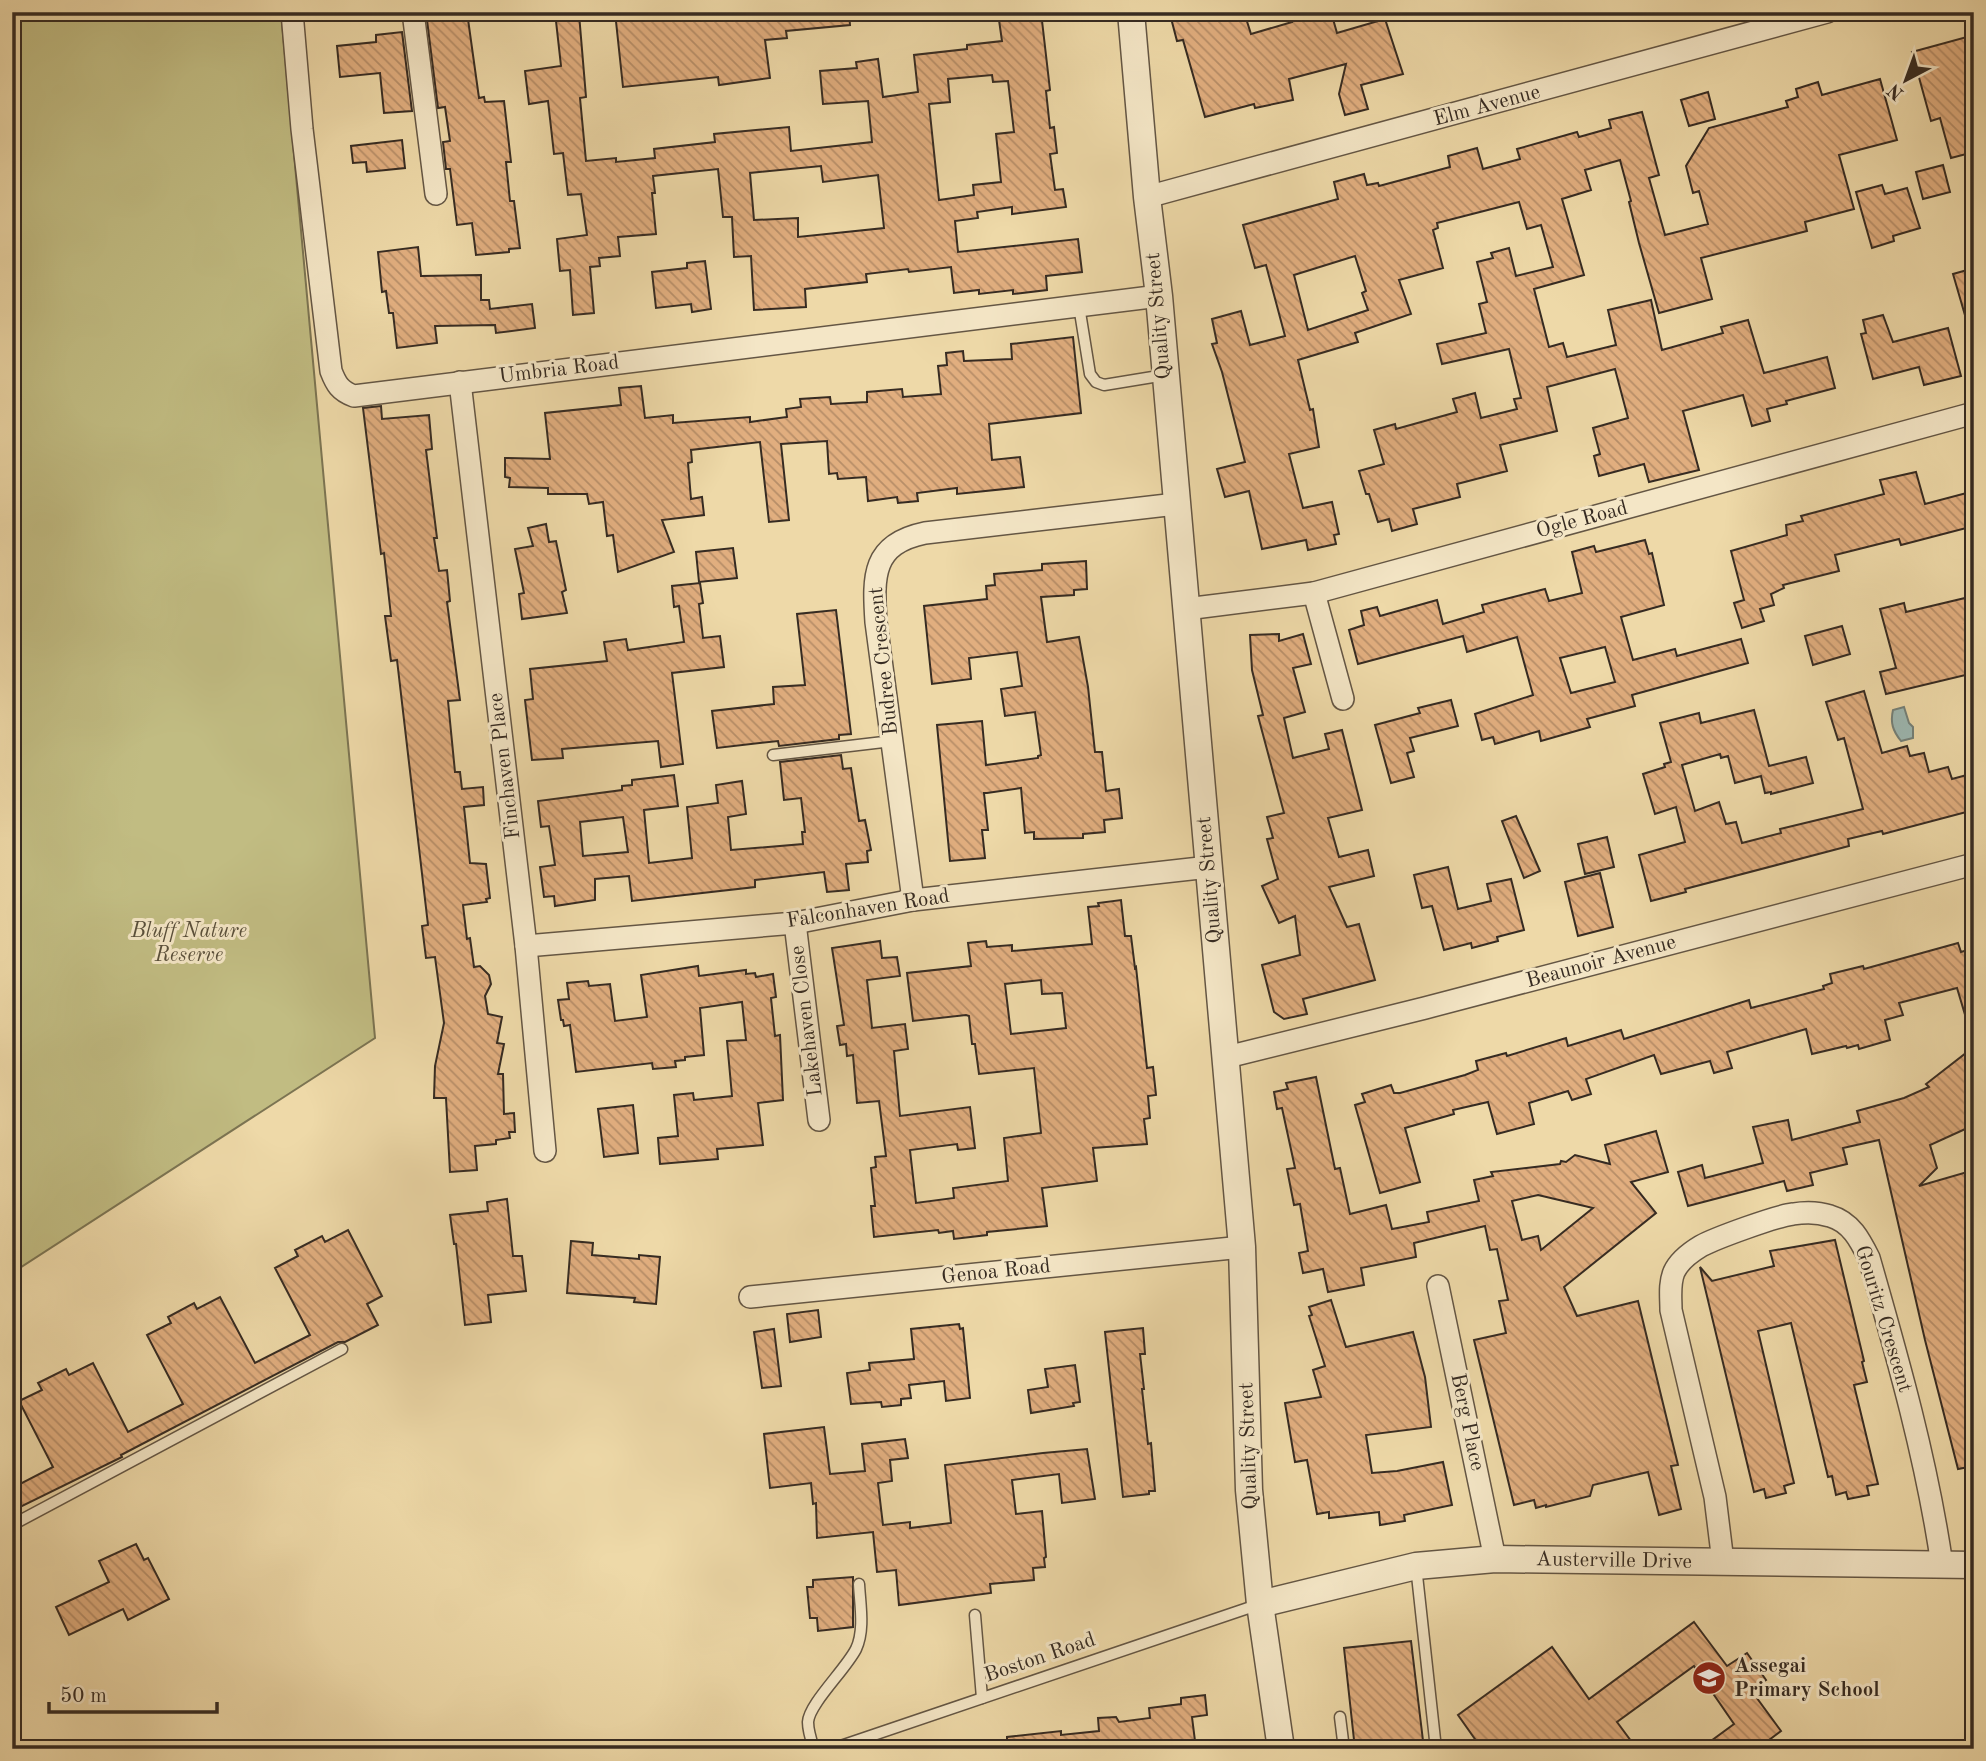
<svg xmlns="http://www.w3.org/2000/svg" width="1986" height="1761" viewBox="0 0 1986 1761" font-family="'Old Standard TT',serif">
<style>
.green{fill:#c1bc82;stroke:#7c7452;stroke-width:2}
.water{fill:#9db8b2;stroke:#748078;stroke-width:2}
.building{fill:url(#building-back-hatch);stroke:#362b22;stroke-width:2;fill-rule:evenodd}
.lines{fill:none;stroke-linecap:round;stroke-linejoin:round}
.service-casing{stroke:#645644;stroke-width:13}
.minor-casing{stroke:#645644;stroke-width:24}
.tertiary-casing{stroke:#645644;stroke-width:29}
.service{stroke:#f4e6c6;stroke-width:10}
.minor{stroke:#f4e6c6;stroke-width:21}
.tertiary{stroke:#f4e6c6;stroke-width:26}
.labels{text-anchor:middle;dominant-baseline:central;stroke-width:6;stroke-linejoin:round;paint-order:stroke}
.street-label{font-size:21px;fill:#362b22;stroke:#f4e6c6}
.park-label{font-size:21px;font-style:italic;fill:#594f3a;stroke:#f4e6c6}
.poi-label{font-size:21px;font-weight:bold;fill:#362b22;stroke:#f4e6c6;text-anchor:start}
</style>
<defs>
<pattern id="building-back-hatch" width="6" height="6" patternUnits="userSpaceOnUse" patternTransform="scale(1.75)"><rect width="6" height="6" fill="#e1ae7f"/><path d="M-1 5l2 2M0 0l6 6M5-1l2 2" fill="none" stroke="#b78e68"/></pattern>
</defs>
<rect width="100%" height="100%" fill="#eed9a8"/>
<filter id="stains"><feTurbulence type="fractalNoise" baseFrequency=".00286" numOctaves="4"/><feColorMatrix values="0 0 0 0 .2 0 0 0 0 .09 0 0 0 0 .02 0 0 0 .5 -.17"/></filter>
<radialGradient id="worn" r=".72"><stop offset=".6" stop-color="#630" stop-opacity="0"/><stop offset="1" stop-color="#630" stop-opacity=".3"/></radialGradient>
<path class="green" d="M12 12H281L375 1038 12 1273Z"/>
<path class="water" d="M1904 707 1909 723 1913 727V738L1901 741C1893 731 1890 723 1893 710Z"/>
<g class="building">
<path d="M426 12H467L479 98 484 97 485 102 504 101 511 162H506L510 201H514L520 248 509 249V252L476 255 472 223 457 225 450 169H446L443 142 450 141 445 107 438 108Z"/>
<path d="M555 12 579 14 586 97 580 98 586 161 616 158V162L655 158 654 149 715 142 714 134 789 127 791 151 872 142 868 101 823 104 820 71 857 68 856 62 878 59 883 97 918 92 914 55 967 49V45L1002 41 999 20 1005 19 1004 14 1041 12 1050 90 1046 91 1050 128 1054 127 1057 153 1050 154 1055 190 1063 189 1066 207 1012 214V207L977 212 978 218 955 221 958 252 1078 239 1082 272 1046 276 1047 290 1013 294V290L979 294V290L954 293 951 267 909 272 908 269 866 274 867 282 805 289 806 307 754 310 751 256 734 257 732 217H723L718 169 653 176 655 193H652L656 234 618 237 620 256 599 258 600 266 590 267 594 313 573 315 570 270 560 271 557 239 587 235 581 194 568 195 563 153 554 154 548 101 529 104 525 71 561 66ZM992 75 993 82 1008 81 1014 132 996 134 1001 182 973 185 974 195 939 200 929 104 950 102 948 79ZM821 166 823 182 878 175 884 228 798 237V218L754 220 750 173Z"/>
<path d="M615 12H849L850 25 786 31 787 38 765 40 770 78 719 85 718 77 623 87Z"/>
<path d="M1176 12H1244L1251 34 1292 22 1289 12H1331L1337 33 1385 19 1403 74 1361 85 1368 109 1345 115 1339 94 1346 64 1289 79 1293 100 1255 108 1254 104 1205 117 1183 40 1177 41 1171 18 1177 17Z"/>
<path d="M402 32 412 111 384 113 380 73 340 77 337 46 376 42V35Z"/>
<path d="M1974 35V152L1951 158 1940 118 1931 121 1912 52Z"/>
<path d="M1880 79 1897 140 1839 155 1854 209 1805 222 1807 231 1701 258 1712 299 1659 313 1639 243 1629 202 1631 201 1620 160 1585 170 1591 190 1562 199 1584 275 1534 289 1549 347 1563 343 1567 357 1616 345 1608 310 1651 300 1662 350 1723 333 1721 327 1748 320 1764 373 1827 357 1835 388 1786 401 1787 404 1767 409 1770 421 1752 426 1743 395 1683 411 1699 470 1649 482 1644 464 1599 476 1594 456 1600 454 1593 428 1628 418 1615 369 1547 387 1557 431 1500 445 1507 471 1457 484 1460 497 1413 509 1417 524 1392 531 1389 519 1378 522 1369 494H1366L1359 471 1384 464 1374 430 1395 424 1396 429 1457 412 1453 399 1475 393 1481 418 1517 409 1514 399 1521 398 1509 349 1442 364 1437 344 1486 333 1479 304 1487 302 1477 262 1493 258 1491 253 1509 248 1516 276 1553 267 1541 225 1527 229 1519 202 1437 223 1438 228 1433 230 1443 268 1399 280 1411 314 1355 333 1358 342 1298 360 1310 410 1313 409 1319 447 1289 454 1303 508 1332 502 1339 534 1334 535 1336 544 1308 550 1306 540 1262 549 1249 491 1225 497 1217 469 1245 462 1222 372 1212 344 1217 343 1212 319 1241 311 1250 345 1285 336 1266 265 1255 268 1243 225 1338 199 1334 182 1364 174 1367 185 1378 183 1379 186 1450 167 1448 156 1477 148 1483 169 1520 159 1517 149 1577 132 1579 137 1611 128 1609 120 1642 112 1659 175 1649 178 1665 235 1708 224 1699 191 1693 193 1686 166 1709 128 1788 107 1786 101 1798 97 1796 89 1818 82 1822 95ZM1355 256 1366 291 1362 293 1368 310 1308 330 1294 275Z"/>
<path d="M1708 92 1715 119 1689 126 1681 100Z"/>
<path d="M402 140 405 168 367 172 366 162 353 163 351 146Z"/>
<path d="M1943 165 1950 192 1923 199 1916 172Z"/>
<path d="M1882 185 1885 194 1907 188 1920 228 1893 236 1894 241 1872 248 1856 192Z"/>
<path d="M418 247 421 276 481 275V300H489L490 309 532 304 535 328 496 333 495 325 435 326 437 343 397 348 393 313H389L386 291 382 292 378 252Z"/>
<path d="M705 261 711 309 692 312 691 304 656 308 652 272 687 268V263Z"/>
<path d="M1974 268V329H1969L1953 274Z"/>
<path d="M1883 315 1893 342 1948 328 1961 376 1924 385 1919 367 1873 379 1861 334 1866 333 1863 320Z"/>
<path d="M1073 337 1081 413 989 424 992 460 1020 457 1024 487 957 494V488L917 493 918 501 898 503 897 497 868 501 866 477 838 479 837 473 829 474 827 441 781 444 789 520 769 522 760 442 691 450 692 462 688 463 691 499 702 497 704 515 662 520 674 552 618 572 613 535 607 536 603 502 589 504 587 494H548V488L509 487 510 478 505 477V458L550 459 545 413 621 405 619 388 641 386 645 418 673 415V423L750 417V422L787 417 786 409 801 407 800 399 830 397 831 404 867 402V392L902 389 903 397 941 394 938 366 947 365 946 353 963 351 964 361 1012 359 1011 344Z"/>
<path d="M381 406 382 419 429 415 432 449 426 450 437 538H434L439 571 447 570 450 601 447 602 460 700 448 701 455 772H460L462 789 483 787 484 805 464 807 470 863 486 864 490 898 486 899 487 902 463 905 467 939 470 938 474 967 480 966 489 975 491 984 485 996 488 1014 502 1017 497 1043 504 1044 498 1074H503L504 1114 514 1113 515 1132H509L510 1138 496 1140V1144L475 1146 477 1170 450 1172 446 1098H434L435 1066 444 1023 435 957 426 958 422 926 428 925 397 660 391 661 385 616H391L384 553 381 554 363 408Z"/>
<path d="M1916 472 1925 504 1974 491V526L1901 545 1899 539 1835 555 1839 571 1783 585 1784 588 1771 594 1774 605 1760 609 1764 621 1742 628 1734 603 1744 600 1731 551 1787 535 1786 525 1803 521 1801 516 1884 494 1880 480Z"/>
<path d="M546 524 549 542 556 541 566 590 562 592 567 613 522 619 519 594 524 593 515 549 533 546 528 528Z"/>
<path d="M1645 540 1649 554 1652 553 1664 605 1621 617 1633 660 1675 649 1677 656 1741 639 1748 663 1632 695 1635 706 1587 719 1590 727 1541 741 1539 731 1495 744 1493 737 1482 740 1475 714 1533 695 1517 637 1467 652 1463 636 1358 664 1349 630 1364 625 1361 611 1377 607 1380 616 1437 600 1443 624 1484 612 1482 605 1545 589 1549 601 1582 593 1572 552 1594 546 1596 552ZM1605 647 1615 682 1571 693 1560 658Z"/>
<path d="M733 548 737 578 699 582 696 552Z"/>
<path d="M1086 561 1087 589 1074 590V595L1041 597 1047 642 1079 637 1088 687 1095 752H1102L1106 791 1119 789 1122 818 1104 820 1105 832 1083 834V838L1034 839V832L1025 833 1021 788 987 793H984L988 830H982L985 858 950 861 937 725 982 721 986 765 1038 758V756L1041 755 1035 712 1005 716 1001 689 1022 686 1017 652 969 658 971 679 932 684 924 606 987 599 986 586 995 585 994 574 1042 570V564Z"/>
<path d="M700 583 703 603 699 604 703 638 720 636 724 667 672 673 683 764 661 767 658 741 562 749 563 758 532 760 525 700 533 699 530 669 607 661 604 642 626 639 628 650 684 642 679 606 674 607 672 586Z"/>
<path d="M1965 598 1971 623 1965 624 1974 658V673L1886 694 1880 672 1896 668 1880 609 1904 603 1906 612Z"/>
<path d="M836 610 851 734 839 735V739L779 746 778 741 717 748 712 711 774 704 773 687 805 685 797 614Z"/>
<path d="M1842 626 1850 654 1813 665 1805 636Z"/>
<path d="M1279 634V641L1303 634 1311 664 1293 668 1305 712 1284 718 1293 758 1329 749 1325 734 1342 730 1362 810 1328 818 1339 857 1368 850 1374 876 1329 887 1347 927 1359 924 1375 980 1303 999 1307 1014 1284 1019 1274 1012 1262 965 1300 955 1295 916 1279 923 1262 886 1278 879 1267 839 1273 838 1267 817 1284 813 1258 716 1263 715 1252 670 1250 635Z"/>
<path d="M1864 691 1882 753 1907 746 1910 756 1924 753 1929 772 1948 767 1952 779 1974 773V810L1883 834 1882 831 1848 839 1849 846 1685 889 1686 892 1651 901 1639 855 1685 842 1676 807 1655 814 1643 774 1665 767 1664 764 1671 762 1660 723 1699 713 1701 723 1754 710 1769 766 1806 757 1813 783 1771 794V792L1765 793 1761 776 1735 783 1728 756 1721 758 1720 754 1682 765 1695 811 1719 802 1726 824 1736 822 1742 843 1781 833 1780 829 1863 809 1844 738 1838 740 1826 702Z"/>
<path d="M1451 700 1458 726 1410 738 1414 751 1407 753 1414 777 1391 783 1375 725 1420 713 1418 708Z"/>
<path d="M841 755 843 769 851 768 859 821 865 820 871 850 867 851 868 862 846 864 849 890 827 892 824 872 755 880V887L632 901 629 876 595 879V900L555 906 554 896 544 897 540 867 555 865 549 826 541 827 538 801 622 790V786L632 785V780L674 775 678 806 644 810 649 863 692 858 687 807 718 803 716 785 742 781 746 814 728 817 731 850 803 844 802 832H805L801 798 784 800 780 762ZM623 817 628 852 583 856 580 822Z"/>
<path d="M1516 816 1540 871 1524 878 1502 821Z"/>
<path d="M1607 837 1614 867 1585 874 1578 844Z"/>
<path d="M1448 867 1458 909 1491 901 1487 884 1511 879 1524 930 1497 937 1498 941 1472 948 1471 943 1444 950 1432 906 1422 908 1414 875Z"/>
<path d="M1600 873 1613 927 1578 936 1565 882Z"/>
<path d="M1121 900 1125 936H1131L1135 968 1136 967 1147 1068 1153 1067 1156 1095 1148 1096 1150 1118 1144 1119 1147 1144 1093 1148 1097 1181 1042 1188 1047 1226 987 1232V1235L954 1239 953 1231 939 1233 938 1230 874 1237 871 1206H875L871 1168 876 1167 875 1157 886 1156 879 1101 857 1103 853 1055 847 1056 846 1044 840 1045 837 1026 844 1025 832 948 880 941 882 958 897 957 900 976 867 980 872 1028 905 1024 908 1049 894 1051 900 1116 970 1107 975 1148 958 1150 957 1144 910 1150 916 1203 954 1198 953 1188 1008 1181 1004 1138 1041 1133 1034 1068 979 1074 975 1044H972L969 1016 966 1015 913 1021 907 973 971 966 968 943 986 941 987 947 1012 945V951L1092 944 1088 907 1099 906 1098 903ZM1041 980 1042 994 1062 993 1066 1028 1011 1034 1005 984Z"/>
<path d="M1958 943 1961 952 1974 948V1027L1969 1028 1957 988 1899 1003 1903 1015 1885 1020 1890 1040 1859 1049 1858 1045 1847 1048 1846 1046 1812 1054 1806 1029 1727 1052 1732 1068 1714 1073 1710 1061 1661 1074 1654 1055 1586 1079 1591 1094 1572 1100 1568 1091 1529 1103 1534 1124 1497 1134 1488 1102 1453 1110 1454 1114 1405 1128 1420 1182 1380 1193 1355 1105 1365 1102 1362 1094 1391 1085 1394 1093H1400L1465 1075 1478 1070 1476 1061 1506 1053 1507 1056 1566 1038 1568 1046 1621 1030 1624 1039 1749 1000 1751 1008 1824 989 1823 986 1832 983 1830 974 1863 966 1864 969Z"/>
<path d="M698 966 699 976 746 970V974L755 973 756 977 773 974 776 997 771 998 775 1036 780 1035 783 1100 758 1103 763 1145 717 1149 718 1159 660 1164 658 1138 678 1136 674 1095 693 1093 694 1100 732 1096 727 1041 746 1040 742 1002 700 1008 704 1055 685 1057V1060L675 1061 676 1067 653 1069 652 1063 576 1072 570 1025 564 1026 563 1020H561L558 1000 569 999 567 983 588 981 589 986 610 984 615 1021 647 1017 641 975Z"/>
<path d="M1966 1053 1974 1063V1125L1930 1145 1937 1168 1919 1186 1974 1170V1466L1958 1469 1925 1340 1879 1140 1843 1148 1847 1164 1810 1173 1813 1185 1787 1191 1784 1181 1688 1206 1678 1172 1702 1165 1705 1178 1763 1163 1753 1127 1788 1120 1792 1140 1860 1122 1857 1111 1904 1098 1929 1087 1926 1084Z"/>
<path d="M1316 1077 1335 1169 1340 1168 1350 1214 1386 1205 1392 1229 1429 1222 1427 1212 1479 1201 1474 1180 1493 1176 1491 1172 1560 1164 1561 1161 1566 1162 1575 1155 1610 1164 1605 1145 1656 1131 1668 1172 1631 1182 1656 1213 1564 1287 1577 1316 1638 1301 1678 1465 1671 1466 1681 1509 1659 1515 1648 1472 1593 1485 1590 1496 1546 1507V1505L1536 1508 1534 1500 1514 1505 1474 1340 1506 1333 1499 1301 1508 1300 1497 1249 1490 1250 1485 1226 1414 1243 1416 1257 1361 1268 1364 1285 1328 1292 1323 1269 1303 1273 1299 1253 1308 1251 1300 1204 1294 1205 1287 1169 1295 1168 1282 1108 1277 1109 1274 1092 1288 1089 1286 1083ZM1538 1195 1593 1208 1541 1250 1538 1236 1522 1240 1512 1201Z"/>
<path d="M633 1105 638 1153 604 1157 598 1109Z"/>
<path d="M507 1199 513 1256H522L526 1291 488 1295 491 1322 465 1325 456 1244H454L450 1215 488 1211 487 1202Z"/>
<path d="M348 1230 382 1296 367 1304 378 1325 345 1342H338L121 1455 122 1457 12 1511V1488L53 1467 19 1401 42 1390 38 1383 66 1369 69 1375 93 1363 128 1432 183 1404 147 1335 171 1323 168 1317 194 1303 197 1309 220 1297 255 1363 310 1335 275 1268 298 1256 295 1250 322 1236 325 1242Z"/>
<path d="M1835 1240 1864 1361 1862 1362 1867 1382 1854 1385 1878 1484 1867 1486 1869 1495 1848 1499 1846 1492 1836 1495 1832 1476 1828 1477 1791 1323 1758 1331 1794 1483 1784 1486 1786 1493 1766 1498 1764 1489 1754 1492 1700 1267 1712 1281 1774 1266 1770 1251Z"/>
<path d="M571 1241 593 1243 592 1255 639 1259V1255L660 1257 656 1304 634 1302 635 1298 567 1293Z"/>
<path d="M1331 1300 1346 1347 1413 1332 1425 1377 1431 1427 1366 1435 1372 1473 1397 1471 1443 1462 1452 1505 1404 1515 1405 1521 1380 1525 1379 1512 1329 1518V1512L1317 1514 1307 1460 1295 1462 1285 1403 1321 1397 1313 1370 1325 1366 1309 1316 1312 1315 1309 1307Z"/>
<path d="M818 1310 821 1337 790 1342 787 1314Z"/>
<path d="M959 1324 960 1329 963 1328 970 1398 946 1401 944 1381 909 1385 911 1398 901 1399V1405L882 1407 881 1402 851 1404 847 1373 870 1370 869 1363 914 1359 911 1329Z"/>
<path d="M1143 1328 1145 1354H1140L1144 1389H1142L1148 1444 1151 1443 1155 1491H1149V1494L1123 1497 1105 1332Z"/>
<path d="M774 1329 781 1386 762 1388 754 1332Z"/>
<path d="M1075 1365 1080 1402 1073 1403 1074 1406 1031 1413 1028 1390 1048 1387 1045 1369Z"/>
<path d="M824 1427 830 1474 865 1471 862 1444 905 1439 908 1458 890 1460 892 1481 878 1483 883 1525 910 1522V1528L951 1523 945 1465 1043 1453 1087 1449 1095 1499 1062 1503 1059 1474 1012 1480 1016 1514 1042 1511 1046 1557 1044 1558 1045 1567 1033 1568 1034 1580 990 1584 991 1593 899 1605 896 1570 877 1572 873 1532 817 1538 816 1503 813 1504 811 1483 770 1488 764 1434Z"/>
<path d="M136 1544 144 1560 148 1558 169 1599 128 1620 123 1609 69 1635 56 1607 109 1582 99 1561Z"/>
<path d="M853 1577V1627L818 1631 817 1618H810L807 1587H813V1580Z"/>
<path d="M1694 1622 1727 1666 1747 1653 1766 1680 1751 1690 1781 1731 1757 1749H1700L1734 1724 1694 1666 1617 1722 1637 1749H1482L1458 1715 1552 1647 1589 1699Z"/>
<path d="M1411 1641 1424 1749H1355L1344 1648Z"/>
<path d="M1205 1695 1207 1715 1192 1717 1196 1749H1007V1737L1061 1731V1735L1099 1731 1098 1718 1116 1717 1119 1722 1150 1718 1149 1708 1181 1704V1698Z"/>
</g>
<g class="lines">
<g class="service-casing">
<g id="service">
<path d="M1079 306 1090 374 1096 382 1104 385 1165 375"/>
<path d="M773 755 892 741"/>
<path d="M12 1525 342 1349"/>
<path d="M1416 1566 1436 1749"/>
<path d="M975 1615 982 1698"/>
<path d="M1340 1717 1344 1749"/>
<path d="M814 1749C811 1740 808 1731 808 1722 809 1704 846 1669 856 1649 865 1630 860 1604 859 1584"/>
<path d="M832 1749 1260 1604"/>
</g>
</g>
<g class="minor-casing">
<g id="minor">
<path d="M292 12 302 129 331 371C336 384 340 391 354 396L1159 296"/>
<path d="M413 12 436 194"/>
<path d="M1147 197 1827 12"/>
<path d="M460 382 526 946 545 1151"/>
<path d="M1314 593 1343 699"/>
<path d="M1186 609 1314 593 1974 413"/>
<path d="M913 900 876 622C873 576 872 544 925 533L1176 504"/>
<path d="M795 923 819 1120"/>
<path d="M526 946 795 923 913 900 1209 867"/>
<path d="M1227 1057 1425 1008 1974 864"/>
<path d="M1438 1286 1495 1559"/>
<path d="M750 1297 1242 1247"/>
<path d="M1723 1562 1715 1497 1671 1310C1671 1297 1669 1284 1674 1272 1679 1261 1691 1252 1701 1246 1716 1238 1776 1216 1793 1214 1805 1212 1818 1212 1830 1216 1851 1222 1860 1240 1869 1258 1898 1359 1927 1461 1942 1565"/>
</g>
</g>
<g class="tertiary-casing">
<g id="tertiary">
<path d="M1131 12 1147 197 1159 296 1242 1247 1249 1490 1260 1604 1281 1749"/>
<path d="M1260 1604 1416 1566 1495 1559 1974 1565"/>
</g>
</g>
<use href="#service" class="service"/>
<use href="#minor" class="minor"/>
<use href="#tertiary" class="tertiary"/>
</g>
<defs>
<g id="school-disc" transform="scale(1.75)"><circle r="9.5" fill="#8f2418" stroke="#f4e6c6"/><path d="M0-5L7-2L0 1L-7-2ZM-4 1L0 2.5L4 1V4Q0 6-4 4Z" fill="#fff"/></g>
</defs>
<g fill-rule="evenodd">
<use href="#school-disc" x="1709" y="1678"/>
</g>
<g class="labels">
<g class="street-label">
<text transform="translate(1487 106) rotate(-15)">Elm Avenue</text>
<text transform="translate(1159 316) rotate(-95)">Quality Street</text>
<text transform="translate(559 370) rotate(-7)">Umbria Road</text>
<text transform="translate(1582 520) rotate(-15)">Ogle Road</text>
<text transform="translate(884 661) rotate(-96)">Budree Crescent</text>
<text transform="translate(505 766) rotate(-97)">Finchaven Place</text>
<text transform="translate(1210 880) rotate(-95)">Quality Street</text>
<text transform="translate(868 909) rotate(-9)">Falconhaven Road</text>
<text transform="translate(1601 962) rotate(-15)">Beaunoir Avenue</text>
<text transform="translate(807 1021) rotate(-97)">Lakehaven Close</text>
<text transform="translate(996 1272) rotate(-6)">Genoa Road</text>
<text transform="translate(1883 1319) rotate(73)">Gouritz Crescent</text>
<text transform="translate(1467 1422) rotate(78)">Berg Place</text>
<text transform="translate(1249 1446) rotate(-92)">Quality Street</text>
<text transform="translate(1614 1561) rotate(1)">Austerville Drive</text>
<text transform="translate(1040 1658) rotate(-19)">Boston Road</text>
</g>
<g class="park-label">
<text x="189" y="931">Bluff Nature<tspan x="189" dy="24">Reserve</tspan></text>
</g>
<g class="poi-label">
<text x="1734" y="1666">Assegai<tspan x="1734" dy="24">Primary School</tspan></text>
</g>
</g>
<rect width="1986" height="1761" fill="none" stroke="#eed9a8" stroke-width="42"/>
<rect x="14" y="14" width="1958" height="1733" fill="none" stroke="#362b22" stroke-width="3.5"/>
<rect x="21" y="21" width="1944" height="1719" fill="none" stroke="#362b22" stroke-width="2"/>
<g transform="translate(1906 80) rotate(221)" stroke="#f4e6c6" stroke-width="5" paint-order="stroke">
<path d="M0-5L12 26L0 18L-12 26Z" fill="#362b22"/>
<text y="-10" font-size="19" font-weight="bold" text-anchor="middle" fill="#362b22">N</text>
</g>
<path d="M49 1702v10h168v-10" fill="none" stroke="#362b22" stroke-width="3.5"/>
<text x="60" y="1702" font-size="21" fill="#362b22" stroke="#f4e6c6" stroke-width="5" paint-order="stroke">50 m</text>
<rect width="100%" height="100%" filter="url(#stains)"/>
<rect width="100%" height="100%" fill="url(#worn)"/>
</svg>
